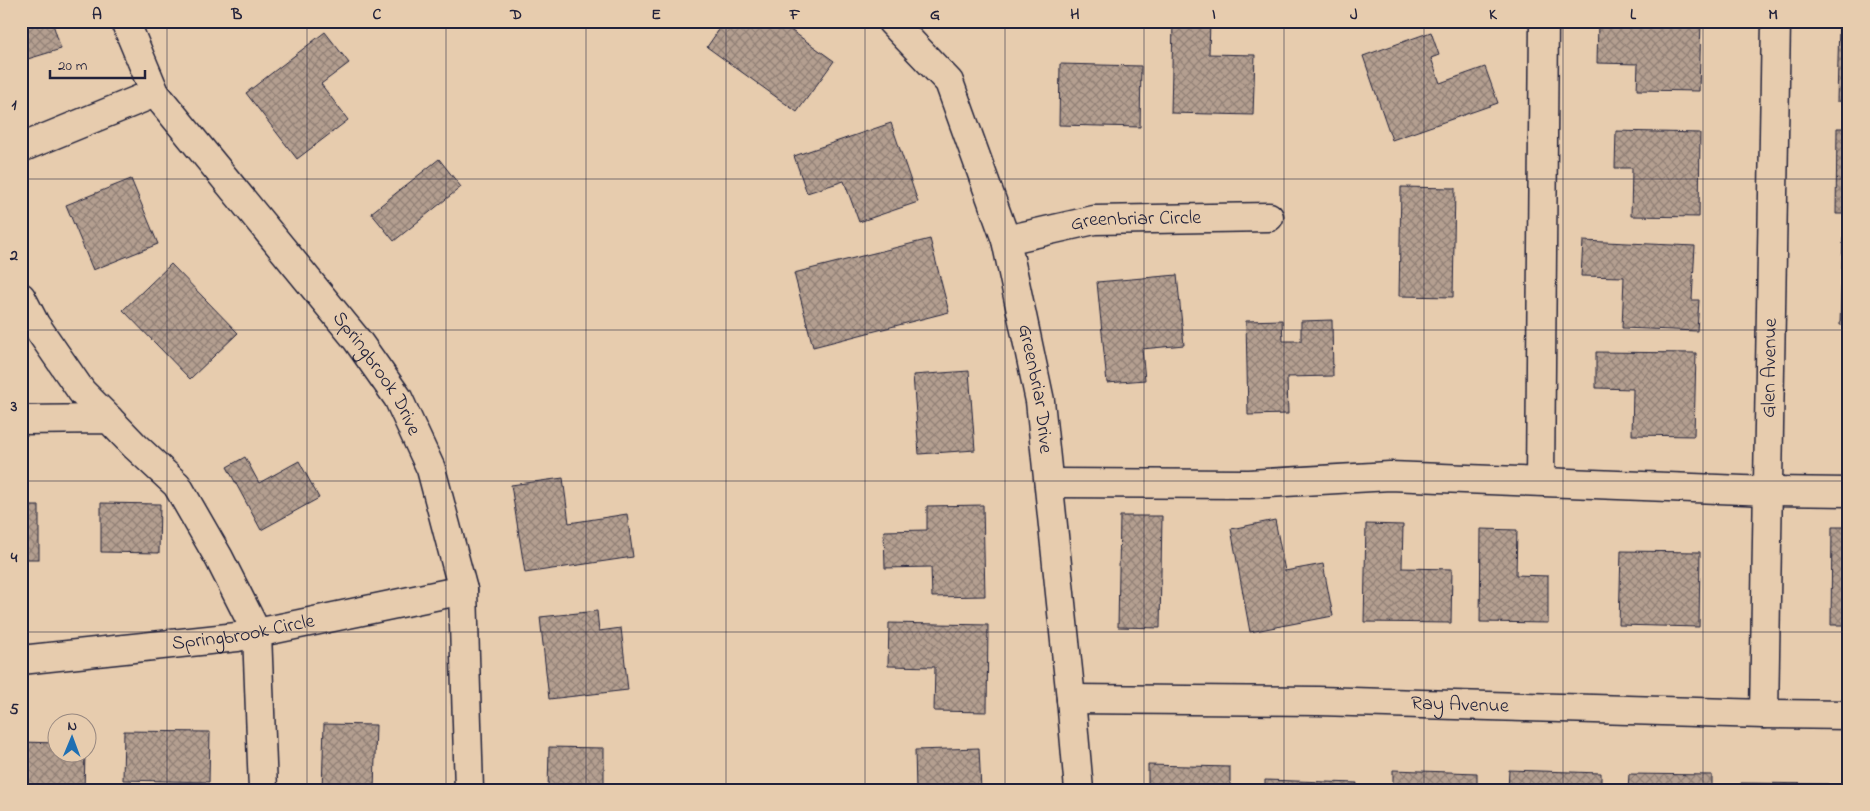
<svg xmlns="http://www.w3.org/2000/svg" width="1870" height="811" viewBox="0 0 1870 811" font-family="'Indie Flower',sans-serif">
<style>
.building{fill:url(#building-cross-hatch);stroke:#22223b}
.lines{fill:none;stroke-linecap:round;stroke-linejoin:round}
.minor-casing{stroke:#22223b;stroke-width:31}
.minor{stroke:#e7ccae;stroke-width:28}
.grid{fill:none;stroke:#22223b;stroke-width:1;stroke-opacity:0.55}
.labels{text-anchor:middle;dominant-baseline:central;stroke-width:4.5;stroke-linejoin:round;paint-order:stroke}
.street-label{font-size:20px;fill:#22223b;stroke:#e7ccae}
.neatline{fill:none;stroke:#22223b;stroke-width:2}
.grid-label{font-size:16px;text-anchor:middle;font-weight:bold;fill:#22223b}
</style>
<defs>
<pattern id="building-cross-hatch" width="8" height="8" patternUnits="userSpaceOnUse" patternTransform="scale(1.25)"><rect width="8" height="8" fill="#b49f90"/><path d="M0 0l8 8M0 8l8-8" fill="none" stroke="#928177"/></pattern>
</defs>
<rect width="100%" height="100%" fill="#e7ccae"/>
<filter id="ink" filterUnits="userSpaceOnUse"><feTurbulence type="fractalNoise" baseFrequency=".02" numOctaves="2"/><feDisplacementMap in="SourceGraphic" scale="10" xChannelSelector="R" yChannelSelector="G"/><feConvolveMatrix kernelMatrix="1 2 1 2 8 2 1 2 1" color-interpolation-filters="sRGB"/></filter>
<g filter="url(#ink)">
<g class="building">
<path d="M21 21H52L61 49 21 61Z"/>
<path d="M725 21H778L834 61 797 112 707 47Z"/>
<path d="M1173 21H1210L1209 54 1255 55 1253 115 1171 113Z"/>
<path d="M1598 21H1701L1699 91 1637 90 1638 64 1597 63Z"/>
<path d="M1839 21H1849V102L1837 101Z"/>
<path d="M325 32 349 63 321 84 348 120 297 159 246 93Z"/>
<path d="M1431 32 1439 55 1431 58 1440 83 1485 67 1498 103 1392 140 1363 56Z"/>
<path d="M1060 64 1141 66 1140 127 1059 125Z"/>
<path d="M891 123 918 202 859 222 844 181 807 193 794 156Z"/>
<path d="M1837 128H1849V214H1836Z"/>
<path d="M1616 131 1700 133 1699 217 1631 216 1632 168H1615Z"/>
<path d="M439 159 461 187 394 241 371 213Z"/>
<path d="M131 179 158 244 93 270 66 205Z"/>
<path d="M1401 187 1455 188 1453 297 1399 296Z"/>
<path d="M1843 238H1849V325H1840Z"/>
<path d="M930 239 949 312 813 347 794 273Z"/>
<path d="M1583 241 1695 246 1692 300H1699L1697 331 1622 328 1624 277 1581 276Z"/>
<path d="M171 264 238 333 190 379 123 310Z"/>
<path d="M1177 275 1184 345 1142 349 1145 380 1107 383 1097 282Z"/>
<path d="M1282 320 1283 341H1301V321L1332 320 1333 376 1287 377 1288 414 1248 415 1246 321Z"/>
<path d="M1596 352 1696 353 1694 436 1632 435 1633 389 1596 388Z"/>
<path d="M969 371 975 450 919 454 913 375Z"/>
<path d="M245 457 259 483 299 461 319 498 261 530 227 467Z"/>
<path d="M563 478 569 523 627 514 633 557 525 573 511 485Z"/>
<path d="M101 503 160 504 159 553 101 552Z"/>
<path d="M983 505 985 596 932 597 931 567 885 568 884 531 927 530V506Z"/>
<rect x="21" y="506" width="18" height="53"/>
<path d="M1120 516H1162L1160 628 1118 627Z"/>
<path d="M1275 520 1285 571 1323 564 1333 616 1250 632 1231 529Z"/>
<path d="M1366 524 1403 525 1402 568 1452 569 1451 623 1364 622Z"/>
<path d="M1832 527H1849V625H1831Z"/>
<path d="M1481 529 1517 530 1516 575 1548 576V623L1480 622Z"/>
<path d="M1621 551 1700 552 1699 627 1619 625Z"/>
<path d="M597 611 599 631 621 628 628 690 549 699 540 617Z"/>
<path d="M889 623 988 625 987 712 934 711 935 667 888 666Z"/>
<path d="M324 724 376 725 374 790H322Z"/>
<path d="M124 731 210 732 209 782 123 780Z"/>
<path d="M21 742 58 743V754H85L84 790H21Z"/>
<path d="M549 747 604 748V790H548Z"/>
<path d="M979 748 981 790H916L915 750Z"/>
<path d="M1148 765 1230 767V790H1148Z"/>
<path d="M1393 770 1477 773V790H1393Z"/>
<path d="M1509 770 1601 773V790H1508Z"/>
<path d="M1629 774 1712 775V790H1628Z"/>
<path d="M1265 780 1357 783 1356 790H1265Z"/>
<path d="M1741 783 1828 784V790H1741Z"/>
</g>
<g class="lines">
<g class="minor-casing">
<g id="minor">
<path id="s1" d="M125 21 155 93 357 340 398 398 431 469 463 590 469 790"/>
<path id="s2" d="M891 21 949 82 1006 240 1040 401 1071 699 1079 790"/>
<path d="M21 148 155 93"/>
<path id="s3" d="M1006 240 1094 220 1269 217"/>
<path d="M21 297 35 324 82 392 109 419"/>
<path d="M21 420 109 419 135 446 177 485 219 558 257 633 263 790"/>
<path d="M1540 481 1544 21"/>
<path d="M1049 483 1249 484 1390 476 1768 491 1849 492"/>
<path id="s4" d="M21 660 237 637 463 590"/>
<path id="s5" d="M1071 699 1318 701 1764 714 1849 715"/>
<path id="s6" d="M1764 714 1776 21"/>
</g>
</g>
<use href="#minor" class="minor"/>
</g>
</g>
<path class="grid" d="M167 21V790M307 21V790M446 21V790M586 21V790M726 21V790M865 21V790M1005 21V790M1144 21V790M1284 21V790M1424 21V790M1563 21V790M1703 21V790M21 179H1849M21 330H1849M21 481H1849M21 632H1849"/>
<g class="labels">
<g class="street-label">
<text stroke="none"><textPath href="#s3" startOffset="132">Greenbriar Circle</textPath></text>
<text stroke="none"><textPath href="#s6" startOffset="346">Glen Avenue</textPath></text>
<text stroke="none"><textPath href="#s1" startOffset="436">Springbrook Drive</textPath></text>
<text stroke="none"><textPath href="#s2" startOffset="404">Greenbriar Drive</textPath></text>
<text stroke="none"><textPath href="#s4" startOffset="224">Springbrook Circle</textPath></text>
<text stroke="none"><textPath href="#s5" startOffset="389">Ray Avenue</textPath></text>
</g>
</g>
<rect width="1870" height="811" fill="none" stroke="#e7ccae" stroke-width="55"/>
<g transform="translate(72 738) rotate(1)"><circle r="24" fill="#e7ccae" stroke="#988880"/>
<path d="M0-4L9 19L0 12L-9 19Z" fill="#1f6fb2"/>
<text y="-8" font-size="14" font-weight="bold" text-anchor="middle" fill="#22223b">N</text>
</g>
<path d="M50 70v8h95v-8" fill="none" stroke="#22223b" stroke-width="2.5"/>
<text x="58" y="70" font-size="15" fill="#22223b" stroke="#e7ccae" stroke-width="4" paint-order="stroke">20 m</text>
<rect x="28" y="28" width="1814" height="756" class="neatline"/>
<g class="grid-label">
<text x="97" y="19">A</text>
<text x="237" y="19">B</text>
<text x="377" y="19">C</text>
<text x="516" y="19">D</text>
<text x="656" y="19">E</text>
<text x="795" y="19">F</text>
<text x="935" y="19">G</text>
<text x="1075" y="19">H</text>
<text x="1214" y="19">I</text>
<text x="1354" y="19">J</text>
<text x="1493" y="19">K</text>
<text x="1633" y="19">L</text>
<text x="1773" y="19">M</text>
<text x="14" y="109">1</text>
<text x="14" y="260">2</text>
<text x="14" y="411">3</text>
<text x="14" y="562">4</text>
<text x="14" y="714">5</text>
</g>
</svg>
